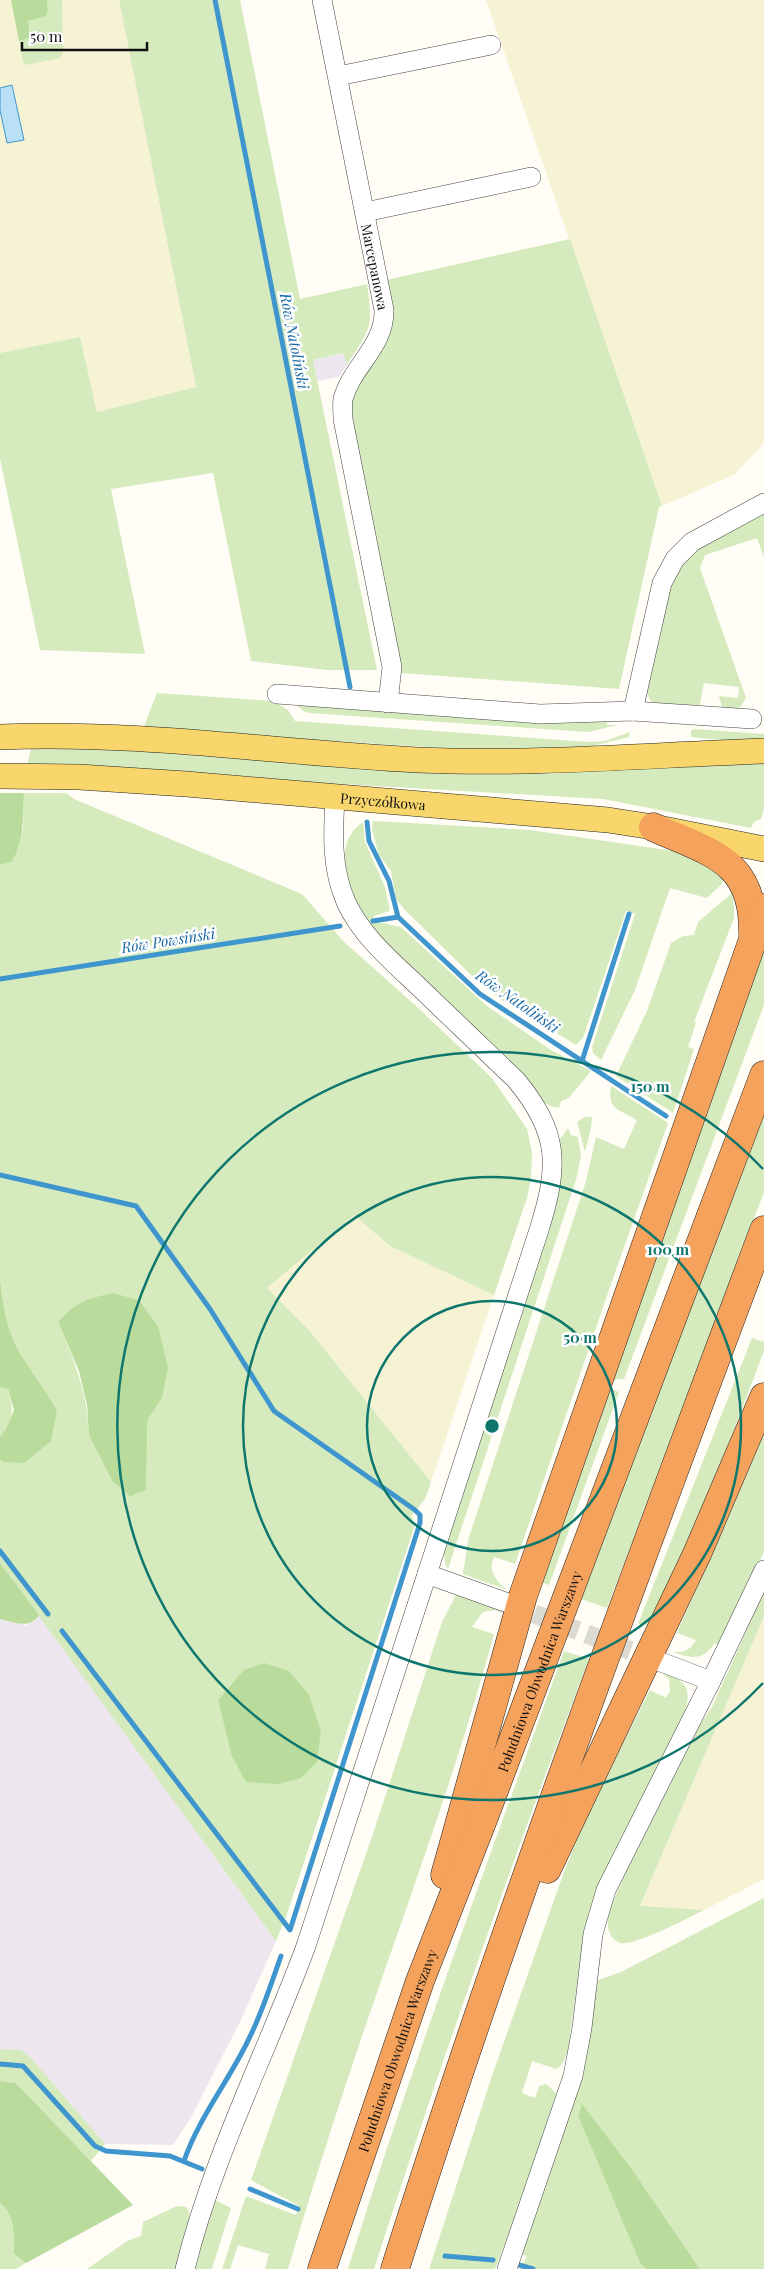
<svg xmlns="http://www.w3.org/2000/svg" width="764" height="2269" viewBox="0 0 764 2269" font-family="'Playfair Display',serif">
<style>
.industrial{fill:#eee6ef}
.farmland{fill:#f6f3d4}
.green{fill:#d5ebbd;fill-rule:evenodd}
.forest{fill:#b9dc9c}
.water{fill:#b9e0f7;stroke:#3f96cf}
.lines{fill:none;stroke-linecap:round;stroke-linejoin:round}
.stream{stroke:#3f96cf;stroke-width:5}
.minor-tunnel{stroke:#dbdad3;stroke-width:19;stroke-dasharray:19 9;stroke-linecap:butt}
.minor-casing{stroke:#444;stroke-width:20}
.major-casing{stroke:#222;stroke-width:26}
.highway-casing{stroke:#222;stroke-width:29}
.minor{stroke:#fff;stroke-width:19}
.major{stroke:#f9d66b;stroke-width:25}
.highway{stroke:#f5a25d;stroke-width:28}
.ring{fill:none;stroke:#0f766e;stroke-width:2.5}
.labels{text-anchor:middle;dominant-baseline:central;stroke-width:5;stroke-linejoin:round;paint-order:stroke}
.street-label{font-size:14px;fill:#111;stroke:#fff}
.water-label{font-size:15px;font-style:italic;fill:#1768a6;stroke:#fff}
.centre{fill:#0f766e;stroke:#fff;stroke-width:2.5}
.ring-label{font-size:15px;text-anchor:middle;font-weight:bold;fill:#0f766e;stroke:#fff;stroke-width:5;stroke-linejoin:round;paint-order:stroke}
</style>
<rect width="100%" height="100%" fill="#fffdf5"/>
<g class="industrial">
<path d="M343 353 347 365 339 377 317 381 313 360Z"/>
<path d="M39 1615 276 1941 240 2022 190 2119 173 2145 105 2144 32 2059 21 2050 0 2049V1619L26 1625 35 1621Z"/>
</g>
<g class="farmland">
<path d="M0 0H119L196 388 97 412 80 337 0 353Z"/>
<path d="M486 0H764V443L735 474 662 506Z"/>
<path d="M354 1215 390 1246 494 1295 431 1482 309 1330 266 1288Z"/>
<path d="M764 1616V1879L704 1910 640 1907Z"/>
</g>
<g class="green">
<path d="M47 0H62L63 54 60 58 26 65 23 61 19 41 31 38 28 20 48 9Z"/>
<path d="M119 0H240L300 299 367 284C374 329 370 328 347 365L343 353 313 360 377 670H327L251 661 213 473 111 489 145 654 40 650 0 459V353L80 337 97 412 196 387Z"/>
<path d="M570 239 662 506 659 507 619 689 401 673 350 417 352 392 386 280Z"/>
<path d="M764 513V557L757 538 705 555 700 568 746 698 741 706 736 710 722 707 719 696 738 698 739 687 704 683 700 704 693 708 659 706 651 701 644 688 663 602 673 578 687 559 700 548Z"/>
<path d="M157 693 274 701 288 710 295 721 589 742 605 741 630 732 629 737 588 747 458 749 143 729Z"/>
<path d="M294 702 607 718V725H618L588 732 309 713 303 711Z"/>
<path d="M694 729 764 734V741L742 742 691 737V731Z"/>
<path d="M32 744 764 762V809L761 819 754 822 751 828 603 799 27 766Z"/>
<path d="M24 793H66L74 799 302 894 344 942 415 1005 492 1078 527 1129 532 1152 531 1179 527 1198 494 1295 390 1246 354 1215 267 1288 309 1330 431 1482 425 1499 412 1515 414 1528 286 1917 276 1941 0 1563V1460L3 1462 57 1410C47 1393 36 1378 25 1361 8 1336 2 1305 0 1276V865L12 862 23 828ZM112 1293 139 1300 158 1326 162 1398 147 1421 145 1453 89 1435C87 1390 75 1363 58 1322ZM218 1700 321 1731 231 1754Z"/>
<path d="M373 821 530 830 667 850 705 858 723 878 722 884 707 898 670 888 635 990 601 1060 593 1053 592 1047 635 914 626 911 583 1038 576 1045 500 999 471 975 405 910 396 899 391 871 379 855 372 830Z"/>
<path d="M363 822 365 842 385 887 390 911 374 916 373 921 401 927 487 1006 551 1050 591 1071 569 1098 561 1101 559 1108 553 1107 543 1102 372 928C351 901 327 846 363 822Z"/>
<path d="M732 893 734 907V918L694 1022 696 1023 688 1047 694 1049 673 1113 616 1076 647 1011 671 943 683 936 694 935 698 922Z"/>
<path d="M764 943V1005L624 1379H616L608 1388 619 1392 549 1585 540 1582Z"/>
<path d="M611 1086 668 1123 610 1287 515 1564 494 1557C487 1570 497 1583 508 1590L463 1574 468 1540 586 1181 596 1137 624 1149 637 1120C619 1109 607 1110 611 1086Z"/>
<path d="M764 1113V1192L607 1608 581 1599Z"/>
<path d="M585 1117H592L591 1128 585 1152 577 1122Z"/>
<path d="M568 1128 571 1135 578 1137 581 1155 576 1180 448 1569 445 1564 443 1549 556 1204 561 1176 559 1141Z"/>
<path d="M752 1338 764 1342V1351C729 1444 693 1535 650 1625L638 1624Z"/>
<path d="M0 1387 8 1389C14 1410 14 1419 0 1437Z"/>
<path d="M764 1434V1552L719 1645 715 1643C701 1662 692 1658 672 1652 683 1653 691 1650 696 1640L677 1633Z"/>
<path d="M764 1592V1616L640 1906 704 1910C690 1917 633 1947 620 1943 609 1939 607 1927 608 1918 609 1907 616 1895 620 1886 642 1830 673 1778 700 1725L712 1707Z"/>
<path d="M457 1593 503 1610 502 1613 495 1610 483 1612 472 1627 494 1634C457 1771 407 1904 361 2039 335 2115 311 2192 288 2269H265L269 2254 238 2245 230 2269H222L246 2196 296 2215 299 2206 251 2180 372 1837 442 1622Z"/>
<path d="M564 1651 589 1659C512 1861 440 2064 374 2269H348C413 2060 490 1856 564 1651Z"/>
<path d="M658 1669C688 1682 694 1688 682 1720L615 1849 603 1876 580 1962 568 2050C565 2058 564 2065 556 2069L532 2061 522 2093 535 2098 539 2086 546 2084 556 2093 526 2189 495 2269H429L493 2073 564 1872 588 1812 650 1690 666 1698 670 1691 669 1679Z"/>
<path d="M764 1898V2269H700L631 2168 582 2105 578 2116 640 2263 646 2269H520L527 2256 519 2254 596 1981 621 1972Z"/>
<path d="M0 2049 21 2050 32 2059 105 2144 91 2161 16 2083 0 2081Z"/>
<path d="M213 2199 231 2208 212 2269H192Z"/>
<path d="M0 2203C15 2215 14 2235 14 2254L26 2263 16 2269H0Z"/>
<path d="M177 2206 186 2207 189 2212 190 2219 177 2269H87L127 2241 141 2236 143 2222Z"/>
</g>
<g class="forest">
<path d="M11 0H47L48 9 46 16 28 21 31 38 19 41Z"/>
<path d="M0 793H24C23 817 24 840 12 862L0 865Z"/>
<path d="M0 1276C2 1305 8 1336 25 1361 36 1378 47 1393 57 1410L51 1441 24 1463 3 1462 0 1460V1437L6 1429 14 1410 8 1389 0 1387Z"/>
<path d="M113 1293 139 1300 158 1326 168 1368 162 1398 147 1421 146 1490 130 1496 113 1482 89 1435 87 1405 79 1371 58 1322C75 1303 88 1298 113 1293Z"/>
<path d="M0 1563 39 1615C30 1630 14 1622 0 1619Z"/>
<path d="M264 1663 289 1671 309 1695 321 1731 317 1762 301 1778 279 1784 246 1782 231 1754 218 1700 244 1670Z"/>
<path d="M0 2081 16 2083 133 2205 26 2263 14 2254C14 2235 15 2215 0 2203Z"/>
<path d="M582 2104 631 2168 700 2269H646L640 2263 578 2116Z"/>
</g>
<path class="water" d="M12 85 24 140 7 143 0 110V88Z"/>
<g class="lines">
<g class="stream">
<path d="M215 0 350 687"/>
<path d="M367 822 369 841 389 881 398 917 480 994 666 1116"/>
<path d="M373 921 398 917"/>
<path d="M0 979 340 926"/>
<path d="M582 1061 629 914"/>
<path d="M0 1175 136 1206 210 1309 274 1411 415 1510 420 1515V1523L290 1930 62 1631"/>
<path d="M0 1551 48 1614"/>
<path d="M0 2064 23 2066 95 2146 106 2151 170 2156 202 2169"/>
<path d="M184 2161C197 2123 221 2091 240 2056 258 2024 269 1990 281 1956"/>
<path d="M250 2189 298 2209"/>
<path d="M445 2256 493 2260"/>
<path d="M519 2265 533 2269"/>
</g>
<path class="minor-tunnel" d="M508 1604 658 1661"/>
<g class="minor-casing">
<g id="minor">
<path id="s1" d="M322 0 384 310C385 346 352 366 343 399 342 405 343 413 343 419L392 667 388 703"/>
<path d="M338 76 491 45"/>
<path d="M365 212 531 177"/>
<path d="M277 694 540 714 633 711 752 719"/>
<path d="M633 711 662 583 675 559 692 542 764 503"/>
<path d="M427 1574 505 1602"/>
<path d="M661 1662 711 1681"/>
<path d="M185 2269C213 2156 266 2054 306 1946L539 1230C559 1166 560 1133 516 1080 484 1049 452 1019 420 988 393 962 362 937 346 902 331 868 333 833 335 797"/>
<path d="M507 2269 573 2076 582 2028 593 1934 606 1890 711 1681 764 1570"/>
</g>
</g>
<g class="major-casing">
<g id="major">
<path d="M0 737C140 731 279 753 418 760 533 765 649 755 764 751"/>
<path id="s2" d="M0 776 79 777 186 784 608 820 653 827 764 849"/>
</g>
</g>
<g class="highway-casing">
<g id="highway">
<path d="M653 827C710 853 754 859 753 933"/>
<path d="M547 1869 697 1554 764 1397"/>
<path d="M445 1875 523 1596 764 908"/>
<path id="s3" d="M322 2269 420 1981 484 1817 764 1075"/>
<path d="M395 2269C506 1918 635 1574 764 1230"/>
</g>
</g>
<use href="#minor" class="minor"/>
<use href="#major" class="major"/>
<use href="#highway" class="highway"/>
</g>
<g class="ring">
<circle cx="492" cy="1426" r="125"/>
<circle cx="492" cy="1426" r="249"/>
<path d="M763 1683A374 374 0 1 1 763 1169"/>
</g>
<g class="labels">
<g class="street-label">
<text stroke="none"><textPath href="#s1" startOffset="272">Marcepanowa</textPath></text>
<text stroke="none"><textPath href="#s2" startOffset="384">Przyczółkowa</textPath></text>
<text stroke="none"><textPath href="#s3" startOffset="636">Południowa Obwodnica Warszawy</textPath></text>
<text stroke="none"><textPath href="#s3" startOffset="231">Południowa Obwodnica Warszawy</textPath></text>
</g>
<g class="water-label">
<text transform="translate(295 341) rotate(79)">Rów Natoliński</text>
<text transform="translate(168 940) rotate(-9)">Rów Powsiński</text>
<text transform="translate(518 1001) rotate(35)">Rów Natoliński</text>
</g>
</g>
<circle cx="492" cy="1426" r="8" class="centre"/>
<g class="ring-label">
<text x="650" y="1092">150 m</text>
<text x="668" y="1255">100 m</text>
<text x="580" y="1343">50 m</text>
</g>
<path d="M22 42v8h125v-8" fill="none" stroke="#111111" stroke-width="2.5"/>
<text x="30" y="42" font-size="15" fill="#111111" stroke="#ffffff" stroke-width="4" paint-order="stroke">50 m</text>
</svg>
